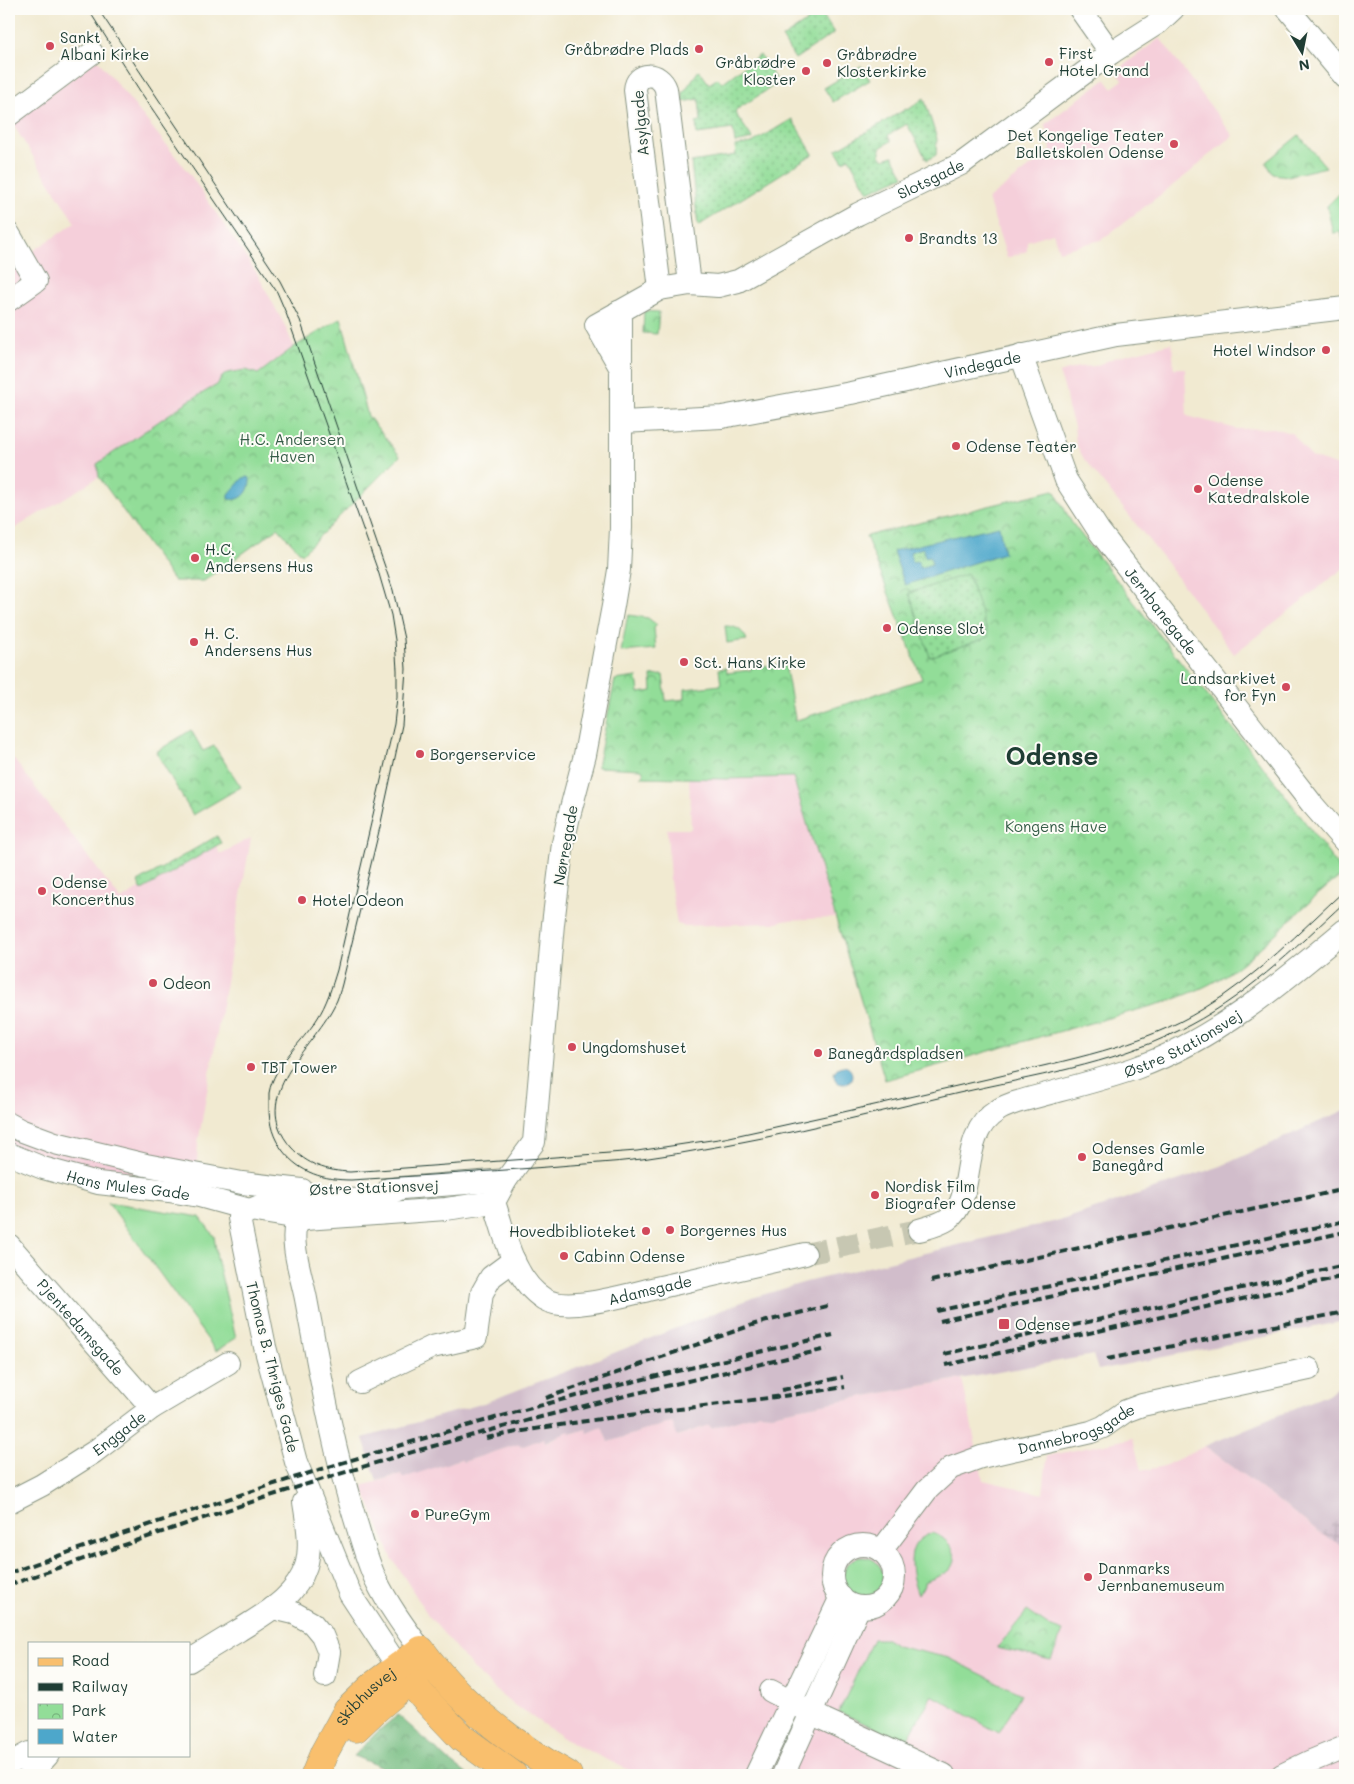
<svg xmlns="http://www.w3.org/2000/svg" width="1354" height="1784" viewBox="0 0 1354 1784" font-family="Mali,sans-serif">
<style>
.built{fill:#f5cfda}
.industrial{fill:url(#industrial-grid)}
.railway{fill:#d1bdcb}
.grass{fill:#92dd98;stroke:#588d66}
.forest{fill:url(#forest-crowns);stroke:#4a7c5a}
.park{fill:url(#park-crowns);stroke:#588d66}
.garden{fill:url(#garden-dots);stroke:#588d66}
.water{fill:#4da7cb;stroke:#367280;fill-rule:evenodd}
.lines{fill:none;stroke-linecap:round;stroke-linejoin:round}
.minor-tunnel{stroke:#c7c7b2;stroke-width:22;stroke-dasharray:22 11;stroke-linecap:butt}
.minor-casing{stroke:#889482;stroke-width:24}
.major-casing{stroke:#889482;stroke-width:29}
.minor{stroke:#fff;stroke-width:22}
.major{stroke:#f9bf6d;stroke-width:28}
.tram{stroke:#1f3d34;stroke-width:1}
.rail{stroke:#1f3d34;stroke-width:4;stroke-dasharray:8 4;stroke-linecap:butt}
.poi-dot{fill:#d1495b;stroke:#fdfcf7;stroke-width:2}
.labels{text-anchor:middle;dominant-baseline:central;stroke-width:4;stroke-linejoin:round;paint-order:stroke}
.poi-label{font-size:15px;fill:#1f3d34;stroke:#fdfcf7;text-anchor:start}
.street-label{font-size:15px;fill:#1f3d34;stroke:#fdfcf7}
.park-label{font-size:15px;fill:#365d48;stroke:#fdfcf7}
.town-label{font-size:25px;font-weight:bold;fill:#1f3d34;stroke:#fdfcf7}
</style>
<defs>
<pattern id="industrial-grid" width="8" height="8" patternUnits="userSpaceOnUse" patternTransform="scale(1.25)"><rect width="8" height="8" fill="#d1bdcb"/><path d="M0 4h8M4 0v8" fill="none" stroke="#b3a3af"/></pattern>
<pattern id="forest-crowns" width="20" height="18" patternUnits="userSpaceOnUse" patternTransform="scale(1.25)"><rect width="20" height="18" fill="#75bc80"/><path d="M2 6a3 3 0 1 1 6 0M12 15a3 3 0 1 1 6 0" fill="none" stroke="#5f9a6a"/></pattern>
<pattern id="park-crowns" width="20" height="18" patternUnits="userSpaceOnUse" patternTransform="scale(1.25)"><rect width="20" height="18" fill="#92dd98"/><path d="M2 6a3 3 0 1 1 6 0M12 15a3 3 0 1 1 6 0" fill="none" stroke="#77b47d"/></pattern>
<pattern id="garden-dots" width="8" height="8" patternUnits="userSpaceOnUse" patternTransform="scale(1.25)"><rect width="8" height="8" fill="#92dd98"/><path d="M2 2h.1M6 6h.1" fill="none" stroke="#77b47d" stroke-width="1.8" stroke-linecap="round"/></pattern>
</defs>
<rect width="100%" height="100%" fill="#fdfcf7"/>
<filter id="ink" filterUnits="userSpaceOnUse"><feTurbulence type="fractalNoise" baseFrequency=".02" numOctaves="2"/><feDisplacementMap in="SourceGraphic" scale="10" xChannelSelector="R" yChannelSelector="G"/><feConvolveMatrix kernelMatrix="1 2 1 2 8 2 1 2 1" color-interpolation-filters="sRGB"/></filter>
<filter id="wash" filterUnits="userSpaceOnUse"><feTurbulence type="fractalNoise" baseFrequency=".0096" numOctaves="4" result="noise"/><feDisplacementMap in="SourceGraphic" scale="20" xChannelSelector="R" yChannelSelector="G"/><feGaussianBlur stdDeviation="1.12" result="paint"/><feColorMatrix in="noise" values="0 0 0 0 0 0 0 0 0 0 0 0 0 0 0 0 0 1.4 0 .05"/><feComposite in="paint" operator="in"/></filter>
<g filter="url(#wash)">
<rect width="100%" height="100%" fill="#f1ead1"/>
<g class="built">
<path d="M1160 38 1233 136 1204 159 1189 173 1101 240 1059 251 1053 233 1027 241V251L1007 258 988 199 1051 151 1050 137 1044 125 1105 79 1112 88 1123 80 1116 71Z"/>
<path d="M97 59 189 173 258 275 285 326 294 347 258 374 246 370 227 373 217 385 187 402 98 464 99 477 9 532V267L75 223 12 123Z"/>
<path d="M1172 343 1174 368H1185L1187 416 1237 429 1274 428 1293 434 1311 457 1345 468V567L1234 654 1166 562 1084 459 1076 444 1074 426 1068 408 1065 390 1059 373 1078 367 1095 366 1116 357Z"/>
<path d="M9 753 121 900 214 842 220 854 251 838 198 1143 196 1180 72 1167 9 1145Z"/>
<path d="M793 777 835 918 783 920 778 923H771L684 926 677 924 670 881 667 829H691L689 778 726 779Z"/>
<path d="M962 1379 983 1480 1043 1494 1047 1456 1133 1438 1141 1471 1164 1466 1205 1446 1322 1534 1345 1547V1775H639L568 1741 508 1701 476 1672 428 1615 392 1558 362 1486 402 1474 403 1477 462 1459 463 1462 519 1444 521 1447 544 1438 546 1442 569 1431 572 1434 586 1429 588 1433 602 1427 608 1442 672 1422 678 1436 709 1425 711 1428 760 1413 771 1414 838 1401Z"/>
</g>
<path class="industrial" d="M1345 1512V1547L1321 1534Z"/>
<g class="railway">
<path d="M1345 1110V1321L1098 1370 1093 1355 838 1401 771 1414 760 1413 711 1428 709 1425 677 1436 672 1422 608 1442 602 1427 588 1433 586 1429 571 1434 569 1431 545 1442 544 1438 521 1447 519 1444 463 1462 461 1459 403 1478 401 1474 377 1481 363 1438 481 1404 611 1354 752 1298 806 1282 1065 1219 1221 1166Z"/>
<path d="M1345 1379V1512L1322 1534 1205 1446 1331 1393Z"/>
</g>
<g class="grass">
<path d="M1345 188V248L1341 232 1333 233 1327 206Z"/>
<path d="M629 615 648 618 657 625 654 628 656 649 621 652 627 619Z"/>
<path d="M725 626C736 626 743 630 747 640L727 643Z"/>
<path d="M108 1202 200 1217 214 1236 217 1258 236 1338 216 1351Z"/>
<path d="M932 1533C945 1536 963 1554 951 1569 947 1574 931 1579 924 1582V1585L918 1595C912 1580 906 1554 918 1541 922 1537 927 1535 932 1533Z"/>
<circle cx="863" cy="1577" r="20"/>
<path d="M873 1639H887L896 1646 949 1658 1021 1694 999 1733 932 1695 906 1742 839 1712Z"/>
</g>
<path class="forest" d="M398 1715 448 1760 468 1775H400L354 1756 378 1731Z"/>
<g class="park">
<path d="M1299 135 1326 167 1288 176 1273 174 1266 162Z"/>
<path d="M644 311 659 312 657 334 643 333Z"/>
<path d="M341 318 368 416 400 456 302 554 278 528 204 581H174L99 477 97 464 187 402 217 385 222 377 227 373 246 370 258 374 294 347Z"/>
<path d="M1054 490 1072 523 1282 791 1336 864 1341 876C1303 904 1272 941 1234 969 1214 984 1190 994 1166 1002L885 1080 793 777 726 779 641 777 644 774 642 769 597 767 615 680 637 677 639 693 652 691 651 676 663 675 666 701 685 699V689L721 685 719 669 726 668 727 673 751 670V667L785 664 795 718 794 721 922 679 866 536Z"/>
<path d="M191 730 203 751 214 746 241 787 193 815 156 752Z"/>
<path d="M1027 1611 1049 1626 1063 1631 1051 1660 997 1648Z"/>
</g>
<g class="garden">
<path d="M821 12 834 33 795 59 782 38Z"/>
<path d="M760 55 778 83 736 110 735 113 753 139 735 143 733 129 697 134 696 122 701 121 699 99 683 102V93L699 70 709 84 718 78 722 83Z"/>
<path d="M861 66 870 80 833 102 824 88Z"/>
<path d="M924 98 937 139 936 155 927 160 907 124 888 135 891 141 880 148V156L884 159 893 156 904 176 868 192 849 158 843 161 836 150 906 109 908 110Z"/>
<path d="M792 119 813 154 698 226 691 162 736 155 735 146 752 143Z"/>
<path d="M968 574 989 637 930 657 909 593Z"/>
<path d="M217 836 221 843 142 890 138 882Z"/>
</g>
<g class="water">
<path d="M247 477 250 478C251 491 242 502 229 499V494L243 478Z"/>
<path d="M999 526 1004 553 905 585 893 551ZM923 548 925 557 930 556 932 564 920 568 918 561 912 562 910 552Z"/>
<circle cx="843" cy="1075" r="9"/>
</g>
</g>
<g filter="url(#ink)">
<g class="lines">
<path class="minor-tunnel" d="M805 1254 919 1230"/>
<g class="minor-casing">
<g id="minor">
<path d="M1080 9 1111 53"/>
<path d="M1288 9 1345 77"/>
<path d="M9 115 92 53"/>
<path d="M9 234 36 281 9 300"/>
<path d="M660 289 635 90C636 71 660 71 666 89L690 284"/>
<path id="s1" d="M618 312 621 319V528L619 570 613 606 585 755 569 816 563 843 553 924 534 1142 506 1180 494 1202C505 1234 513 1280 544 1299 554 1305 567 1305 578 1304 604 1302 631 1294 656 1288 706 1277 756 1265 805 1254"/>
<path id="s2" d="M1021 355 1066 480 1099 531 1312 804 1345 842"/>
<path id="s3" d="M620 367 596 325 660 289 690 284 718 286 738 281 858 214 961 164 1111 53 1158 23 1173 9"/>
<path id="s4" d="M622 422 722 417 851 393 1116 335 1345 308"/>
<path d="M9 1124 20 1130 55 1143 146 1165 242 1183 302 1190"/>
<path id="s5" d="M9 1154 43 1168 98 1183 169 1191 199 1196 250 1210 305 1219 446 1209 494 1202"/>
<path d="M389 1189 506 1180"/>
<path d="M305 1219 296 1224C290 1244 302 1278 306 1299 320 1374 333 1449 356 1522 362 1541 367 1561 376 1580 388 1605 405 1628 421 1650"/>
<path id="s6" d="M919 1230C929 1227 939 1225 948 1219 978 1198 957 1135 997 1111 1002 1107 1009 1105 1014 1103 1055 1091 1096 1082 1136 1068 1214 1040 1282 983 1345 930"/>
<path id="s7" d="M9 1245 152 1408"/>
<path d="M360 1382 432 1347 476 1337 482 1293 491 1277 514 1260"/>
<path id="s8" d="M9 1502 42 1485 94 1452 152 1408 228 1363"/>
<circle cx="863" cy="1576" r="31"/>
<path id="s9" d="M881 1551 927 1490 951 1468 981 1457 1091 1432 1103 1427 1126 1411 1142 1405 1309 1369"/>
<path d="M273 1608 294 1613 312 1623 322 1635 329 1652 325 1676"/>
<path d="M189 1661C205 1651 221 1641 238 1631 264 1614 296 1598 306 1566 312 1546 307 1522 304 1502"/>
<path d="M398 1667 350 1594 296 1462 265 1347 239 1218 250 1210 264 1204 287 1199 374 1200 402 1188"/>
<path d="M771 1691 825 1720 944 1775"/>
<path d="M9 1764 29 1753"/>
<path d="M30 1775 48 1755"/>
<path d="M756 1775 841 1597"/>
<path d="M783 1775 859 1607"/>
<path d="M1282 1775 1309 1762 1345 1747"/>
</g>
</g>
<g class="major-casing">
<g id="major">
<path d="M398 1667 424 1698 462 1738 513 1775"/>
<path d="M356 1728 376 1709 423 1669"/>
<path id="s10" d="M315 1775 324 1753 347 1711 375 1684 421 1650C459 1702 512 1744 568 1775"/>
</g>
</g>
<use href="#minor" class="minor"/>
<use href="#major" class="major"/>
<g class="tram">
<path d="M88 9 140 91 277 292 286 313 379 574 391 615 395 640 397 670V697L394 724 337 970C332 986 327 1004 317 1019 302 1043 274 1064 269 1093 269 1098 269 1103 269 1108 269 1124 273 1138 283 1151 300 1173 324 1180 351 1180 416 1176 481 1172 547 1167 578 1164 611 1163 642 1159 749 1144 854 1118 959 1093 1033 1076 1110 1065 1178 1031 1243 1000 1293 950 1345 902"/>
<path d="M98 9 280 281 300 320 393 590 404 639 406 669 402 725 380 827 342 984C340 991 338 1000 334 1006 312 1049 247 1096 291 1147 307 1165 327 1171 350 1172L637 1151 725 1138 771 1128C846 1112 921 1094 996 1077 1066 1060 1141 1047 1203 1009 1258 976 1299 932 1345 890"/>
</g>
<g class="rail">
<path d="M931 1281 1345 1189"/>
<path d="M937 1311 1345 1221"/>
<path d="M940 1321 1345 1232"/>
<path d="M944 1354 1345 1265"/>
<path d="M1107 1359 1345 1312"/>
<path d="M946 1365 1345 1276"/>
<path d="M782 1390 843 1377"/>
<path d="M546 1398 755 1324 827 1306"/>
<path d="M486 1438C605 1414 726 1406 845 1387"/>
<path d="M9 1573C183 1512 358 1455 535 1407 634 1380 734 1358 833 1335"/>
<path d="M9 1585C144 1538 278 1491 416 1451 552 1412 689 1380 827 1349"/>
</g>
</g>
</g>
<g class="poi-dot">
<circle cx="50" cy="46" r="5"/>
<circle cx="699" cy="49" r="5"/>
<circle cx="1049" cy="62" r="5"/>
<circle cx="827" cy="63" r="5"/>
<circle cx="806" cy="71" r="5"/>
<circle cx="1174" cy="144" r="5"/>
<circle cx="909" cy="238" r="5"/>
<circle cx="1326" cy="350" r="5"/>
<circle cx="956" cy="446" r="5"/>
<circle cx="1198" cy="489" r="5"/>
<circle cx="195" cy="558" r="5"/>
<circle cx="887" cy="628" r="5"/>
<circle cx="194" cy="642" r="5"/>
<circle cx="684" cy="662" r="5"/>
<circle cx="1286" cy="687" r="5"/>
<circle cx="420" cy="754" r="5"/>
<circle cx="42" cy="891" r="5"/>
<circle cx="302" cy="900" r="5"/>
<circle cx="153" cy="983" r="5"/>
<circle cx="572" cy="1047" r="5"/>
<circle cx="818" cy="1053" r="5"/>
<circle cx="251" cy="1067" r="5"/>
<circle cx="1082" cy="1157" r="5"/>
<circle cx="875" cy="1195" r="5"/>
<circle cx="670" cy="1230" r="5"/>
<circle cx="646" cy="1231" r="5"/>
<circle cx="564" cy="1256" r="5"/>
<rect x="998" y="1318" width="12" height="12" rx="2.5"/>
<circle cx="415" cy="1514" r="5"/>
<circle cx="1088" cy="1577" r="5"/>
</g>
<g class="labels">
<g class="poi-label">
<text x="60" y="37">Sankt<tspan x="60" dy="17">Albani Kirke</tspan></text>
<text x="689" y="49" text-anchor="end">Gråbrødre Plads</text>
<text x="1059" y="53">First<tspan x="1059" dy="17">Hotel Grand</tspan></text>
<text x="837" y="54">Gråbrødre<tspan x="837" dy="17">Klosterkirke</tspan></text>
<text x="796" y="62" text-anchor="end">Gråbrødre<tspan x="796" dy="17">Kloster</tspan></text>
<text x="1164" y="135" text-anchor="end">Det Kongelige Teater<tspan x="1164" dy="17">Balletskolen Odense</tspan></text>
<text x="919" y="238">Brandts 13</text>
<text x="1316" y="350" text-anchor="end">Hotel Windsor</text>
<text x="966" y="446">Odense Teater</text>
<text x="1208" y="480">Odense<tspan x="1208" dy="17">Katedralskole</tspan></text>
<text x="205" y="549">H.C.<tspan x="205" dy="17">Andersens Hus</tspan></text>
<text x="897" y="628">Odense Slot</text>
<text x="204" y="633">H. C.<tspan x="204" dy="17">Andersens Hus</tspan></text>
<text x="694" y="662">Sct. Hans Kirke</text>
<text x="1276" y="678" text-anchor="end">Landsarkivet<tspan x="1276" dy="17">for Fyn</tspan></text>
<text x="430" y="754">Borgerservice</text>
<text x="52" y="882">Odense<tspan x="52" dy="17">Koncerthus</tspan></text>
<text x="312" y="900">Hotel Odeon</text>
<text x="163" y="983">Odeon</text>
<text x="582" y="1047">Ungdomshuset</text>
<text x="828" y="1053">Banegårdspladsen</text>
<text x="261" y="1067">TBT Tower</text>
<text x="1092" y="1148">Odenses Gamle<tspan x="1092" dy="17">Banegård</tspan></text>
<text x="885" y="1186">Nordisk Film<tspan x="885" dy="17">Biografer Odense</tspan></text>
<text x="680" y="1230">Borgernes Hus</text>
<text x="636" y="1231" text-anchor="end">Hovedbiblioteket</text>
<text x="574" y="1256">Cabinn Odense</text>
<text x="1015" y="1324">Odense</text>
<text x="425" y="1514">PureGym</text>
<text x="1098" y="1568">Danmarks<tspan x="1098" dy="17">Jernbanemuseum</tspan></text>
</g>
<g class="street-label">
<text transform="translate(640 123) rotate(-95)">Asylgade</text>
<text stroke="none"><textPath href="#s3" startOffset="419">Slotsgade</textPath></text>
<text stroke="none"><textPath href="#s4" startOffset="366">Vindegade</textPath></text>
<text stroke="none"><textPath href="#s2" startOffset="295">Jernbanegade</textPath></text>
<text transform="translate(565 845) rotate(-80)">Nørregade</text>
<text stroke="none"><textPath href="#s6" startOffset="352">Østre Stationsvej</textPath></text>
<text stroke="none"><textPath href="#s5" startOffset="124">Hans Mules Gade</textPath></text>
<text transform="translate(374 1187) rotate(-2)">Østre Stationsvej</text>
<text stroke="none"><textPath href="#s1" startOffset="1130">Adamsgade</textPath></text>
<text stroke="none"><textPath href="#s7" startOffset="109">Pjentedamsgade</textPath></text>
<text transform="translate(273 1367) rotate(76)">Thomas B. Thriges Gade</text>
<text stroke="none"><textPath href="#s9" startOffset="241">Dannebrogsgade</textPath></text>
<text stroke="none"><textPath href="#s8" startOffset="130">Enggade</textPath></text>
<text stroke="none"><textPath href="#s10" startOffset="95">Skibhusvej</textPath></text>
</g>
<g class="park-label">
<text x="292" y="439">H.C. Andersen<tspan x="292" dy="17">Haven</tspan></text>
<text x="1056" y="826">Kongens Have</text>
</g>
<g class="town-label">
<text x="1052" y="755">Odense</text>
</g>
</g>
<rect width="1354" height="1784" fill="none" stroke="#fdfcf7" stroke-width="30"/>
<rect x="28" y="1642" width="162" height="115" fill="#fdfcf7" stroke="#a4b0a9"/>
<rect x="38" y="1658" width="25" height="8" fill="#f9bf6d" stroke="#a4b0a9"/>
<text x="72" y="1666" font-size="15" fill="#1f3d34">Road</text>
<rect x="38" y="1683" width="25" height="8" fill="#1f3d34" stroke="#a4b0a9"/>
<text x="72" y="1692" font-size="15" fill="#1f3d34">Railway</text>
<rect x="38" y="1704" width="25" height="15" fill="url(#park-crowns)" stroke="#a4b0a9"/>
<text x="72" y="1716" font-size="15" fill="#1f3d34">Park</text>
<rect x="38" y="1729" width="25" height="15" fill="#4da7cb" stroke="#a4b0a9"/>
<text x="72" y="1742" font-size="15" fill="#1f3d34">Water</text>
<g transform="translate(1302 52) rotate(170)" stroke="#fdfcf7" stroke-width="4" paint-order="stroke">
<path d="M0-4L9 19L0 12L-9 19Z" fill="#1f3d34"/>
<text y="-8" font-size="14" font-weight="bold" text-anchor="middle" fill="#1f3d34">N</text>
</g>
</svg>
